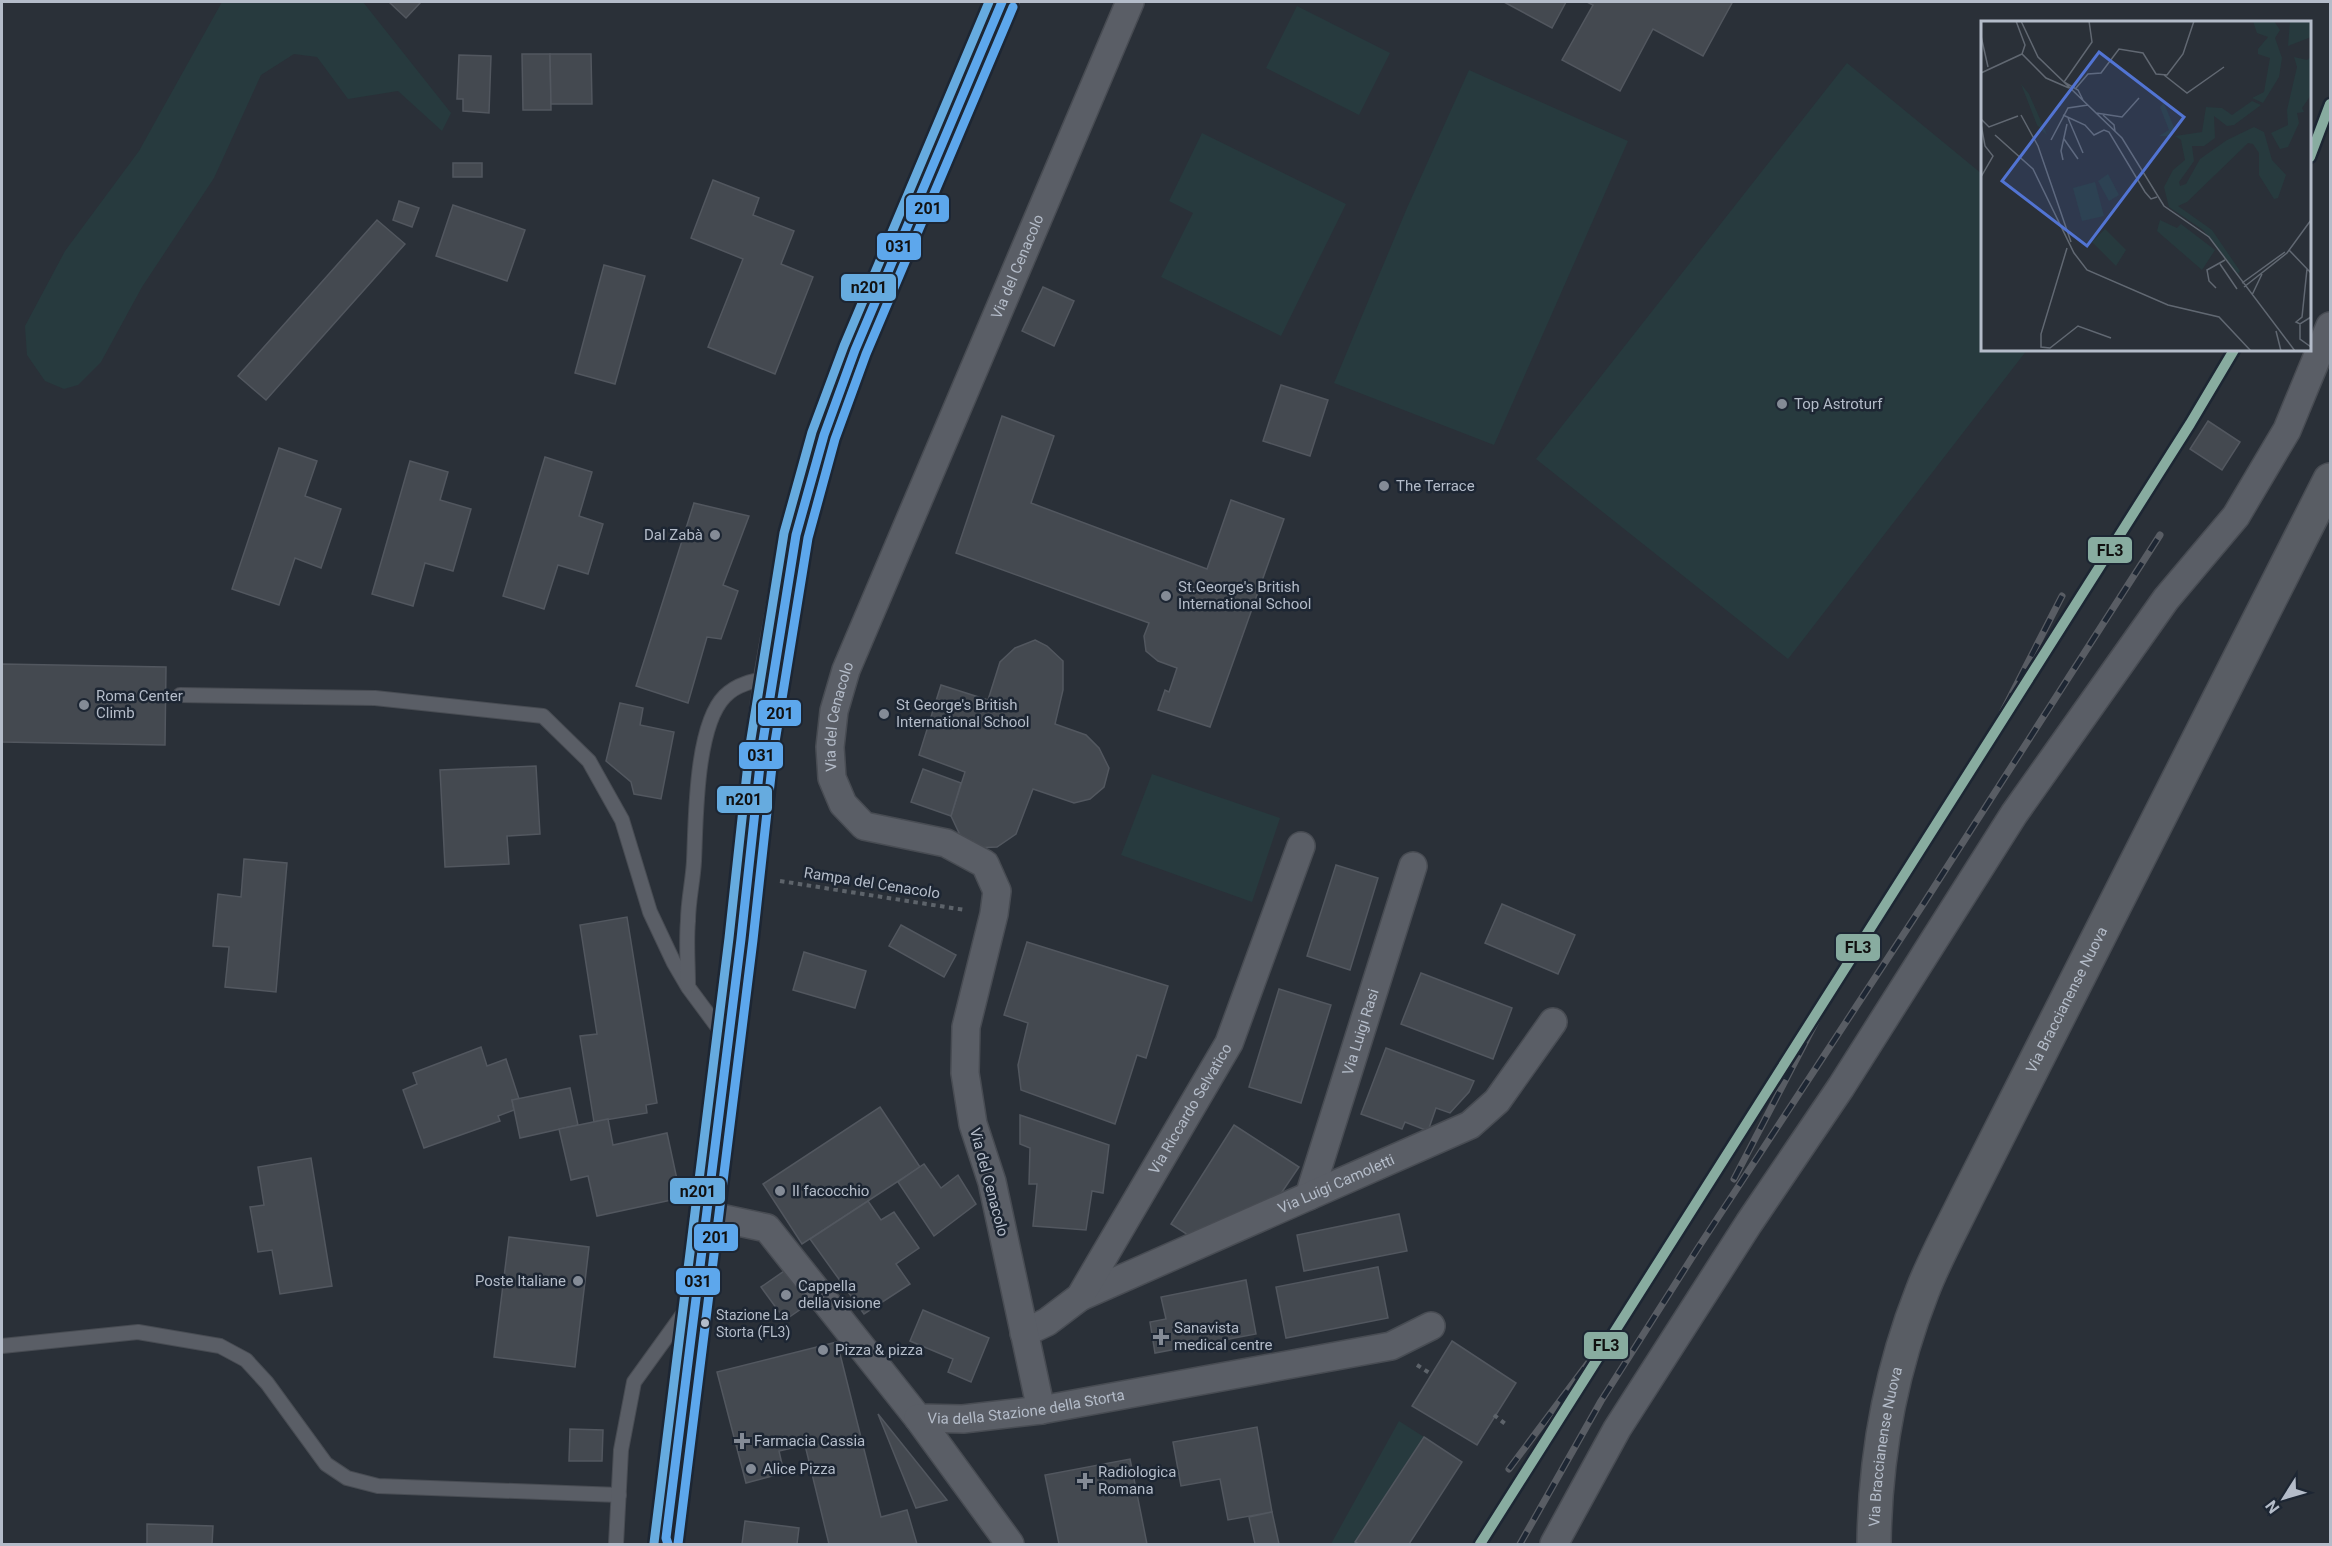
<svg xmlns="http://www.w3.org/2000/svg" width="2332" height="1546" viewBox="0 0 2332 1546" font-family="Roboto,sans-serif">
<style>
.green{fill:#273a3e}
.building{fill:#444950;stroke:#52575f;stroke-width:1.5}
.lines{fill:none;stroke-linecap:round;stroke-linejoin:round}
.lane-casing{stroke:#484c53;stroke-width:16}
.street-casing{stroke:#484c53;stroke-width:30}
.secondary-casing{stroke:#484c53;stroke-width:36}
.primary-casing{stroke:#484c55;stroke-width:36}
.path{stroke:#5d636a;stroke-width:4;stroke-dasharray:4.5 4.5;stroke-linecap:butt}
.lane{stroke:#5a5e66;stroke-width:14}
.street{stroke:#5a5e66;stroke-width:27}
.secondary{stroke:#595d64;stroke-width:33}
.primary{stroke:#5c6168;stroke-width:33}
.rail-casing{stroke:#595d64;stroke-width:7}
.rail{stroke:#1d2633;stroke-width:4.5;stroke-dasharray:14;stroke-linecap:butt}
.bus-1-casing{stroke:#1d2633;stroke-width:14}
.bus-2-casing{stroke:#1d2633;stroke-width:14}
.bus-3-casing{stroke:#1d2633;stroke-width:14}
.bus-1{stroke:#5da7ec;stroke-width:9}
.bus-2{stroke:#5da7ec;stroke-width:9}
.bus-3{stroke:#66abdf;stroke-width:9}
.rail-1-casing{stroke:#1d2633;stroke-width:15}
.rail-1{stroke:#88aca0;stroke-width:10}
.poi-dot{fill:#848b96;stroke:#1d2633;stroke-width:2}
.bus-dot{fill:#b4bcc9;stroke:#1d2633;stroke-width:2}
.labels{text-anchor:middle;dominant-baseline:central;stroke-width:5;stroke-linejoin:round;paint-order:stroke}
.bus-label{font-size:14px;fill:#b4bcc9;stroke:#1d2633;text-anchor:start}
.street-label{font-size:15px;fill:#b4bcc9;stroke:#1d2633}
.poi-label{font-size:15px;fill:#b4bcc9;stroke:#1d2633;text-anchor:start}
.inset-road{fill:none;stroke:#616872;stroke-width:1.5}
.view{fill:#5274d3;fill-opacity:0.15;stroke:#5274d3;stroke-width:3}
.inset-edge{fill:none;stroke:#b4bcc9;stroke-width:3}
.line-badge{stroke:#1d2633;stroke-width:2}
.pale-badge-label{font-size:16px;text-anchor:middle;font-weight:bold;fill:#111}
</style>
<rect width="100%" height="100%" fill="#2a3038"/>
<g class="green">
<path d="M222 2H363L451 113 442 131 398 91 348 99 317 57 294 54 261 75 214 178 142 287 101 362 78 385 64 389 45 381 27 355 25 326 65 251 139 151Z"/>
<path d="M1297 6 1390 53 1359 115 1266 68Z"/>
<path d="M1847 63 1982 174V350H2027L1788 659 1536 459Z"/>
<path d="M1469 70 1628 141 1494 445 1334 383 1407 208Z"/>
<path d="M1202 133 1346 204 1281 336 1161 277 1193 213 1169 201Z"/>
<path d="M1152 774 1280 818 1252 902 1121 855Z"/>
<path d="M1399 1421 1424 1437 1355 1541 1359 1544H1331Z"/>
</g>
<g class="building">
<path d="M389 2H421L406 18Z"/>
<path d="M1504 2H1566L1552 28Z"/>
<path d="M1587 2H1729L1732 3 1703 56 1653 29 1620 91 1562 60 1593 5Z"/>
<path d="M522 54H550L551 110H523Z"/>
<path d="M550 54H591L592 104H551Z"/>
<path d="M459 55 491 56 489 113 463 111V99H457Z"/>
<rect x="453" y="163" width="29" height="14"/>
<path d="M713 180 759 198 753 215 794 231 781 264 813 277 775 374 708 347 743 259 691 238Z"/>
<path d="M399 201 419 208 412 227 393 220Z"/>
<path d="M453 205 525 230 507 281 436 256Z"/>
<path d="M377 220 405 244 266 400 238 376Z"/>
<path d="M604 265 645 276 615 384 575 373Z"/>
<path d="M1043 287 1074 301 1054 346 1022 331Z"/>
<path d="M1281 385 1328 400 1310 456 1263 441Z"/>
<path d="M1002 416 1054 436 1031 503 1207 569 1231 500 1284 519 1210 727 1158 710 1165 690 1169 692 1177 668 1158 661 1146 651 1144 636 1149 623 956 553Z"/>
<path d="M2208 421 2240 442 2222 470 2190 449Z"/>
<path d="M279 448 317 461 305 496 341 509 321 568 295 558 279 605 232 589Z"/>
<path d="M545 457 592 472 579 516 603 524 588 574 558 565 544 609 503 596Z"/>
<path d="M410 461 448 472 440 500 471 509 453 571 425 563 413 606 372 594Z"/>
<path d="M694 503 749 516 723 585 738 591 721 639 707 637 688 703 636 686Z"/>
<path d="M1035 640 1047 646 1063 661V690L1055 724 1086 735 1099 748 1109 768 1104 787 1090 799 1074 803 1033 789 1016 834 997 847 975 848 960 835 951 816 965 772 919 755 941 685 988 700 1000 662 1015 648Z"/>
<path d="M2 664 166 667 165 745 2 742Z"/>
<path d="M620 703 643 708 640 725 674 732 661 799 634 794 631 782 606 761Z"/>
<path d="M536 766 540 834 507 836 509 864 445 867 440 770Z"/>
<path d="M923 769 961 783 951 816 911 802Z"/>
<path d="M244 859 287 863 276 992 225 987 229 947 213 946 218 894 241 897Z"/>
<path d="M1336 865 1378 878 1350 970 1307 956Z"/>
<path d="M1502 904 1575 935 1558 974 1485 943Z"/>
<path d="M627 917 657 1103 646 1105 647 1113 594 1122 580 1036 597 1034 580 925Z"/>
<path d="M901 925 956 955 944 977 889 946Z"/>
<path d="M1027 942 1168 986 1146 1058 1137 1055 1115 1124 1021 1090 1018 1065 1028 1023 1004 1015Z"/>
<path d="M804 952 866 971 855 1008 793 990Z"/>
<path d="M1421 973 1512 1008 1493 1059 1401 1024Z"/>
<path d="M1279 989 1331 1005 1301 1103 1249 1087Z"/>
<path d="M481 1047 487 1066 506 1059 519 1099 512 1100 514 1110 498 1116 500 1121 424 1148 403 1090 417 1084 413 1073Z"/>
<path d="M1386 1048 1474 1081 1469 1092 1450 1113 1436 1108 1428 1131 1405 1122 1402 1129 1361 1114Z"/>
<path d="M570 1088 578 1125 520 1138 512 1100Z"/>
<path d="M880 1107 920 1167 802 1244 763 1184Z"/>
<path d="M1020 1115 1109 1145 1103 1193 1092 1191 1086 1230 1033 1226 1037 1184H1029L1030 1148 1020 1144Z"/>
<path d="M608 1119 613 1145 667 1133 681 1198 597 1216 588 1176 571 1180 559 1129Z"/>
<path d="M1234 1125 1299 1167 1280 1195 1191 1237 1171 1224Z"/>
<path d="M311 1158 332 1286 280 1294 272 1250 258 1252 250 1207 264 1205 258 1167Z"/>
<path d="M924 1164 941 1188 958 1175 976 1204 934 1236 898 1182Z"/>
<path d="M868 1201 881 1220 894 1212 919 1248 896 1264 910 1284 864 1314 810 1239Z"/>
<path d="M1399 1214 1407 1251 1304 1271 1297 1235Z"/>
<path d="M509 1237 589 1247 575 1367 494 1357Z"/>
<path d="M1378 1267 1388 1318 1286 1338 1276 1287Z"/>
<path d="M787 1269 811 1302 785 1320 761 1287Z"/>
<path d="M1246 1280 1256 1334 1155 1353 1150 1322 1166 1319 1161 1297Z"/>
<path d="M923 1310 989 1338 971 1382 948 1372 953 1359 910 1341Z"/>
<path d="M1452 1341 1516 1383 1477 1445 1412 1406Z"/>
<path d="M837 1342 881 1517 907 1510 917 1544H829L805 1445 779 1451 784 1473 746 1483 717 1372Z"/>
<path d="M878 1414 947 1500 916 1508Z"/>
<path d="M1257 1427 1272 1512 1228 1520 1220 1479 1181 1486 1173 1442Z"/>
<path d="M570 1429 603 1430 602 1461H569Z"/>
<path d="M1424 1437 1462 1462 1409 1544H1359L1355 1542Z"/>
<path d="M1130 1459 1147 1544H1059L1045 1475Z"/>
<path d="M1272 1512 1279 1544H1255L1249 1517Z"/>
<path d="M745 1521 799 1528 797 1544H742Z"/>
<path d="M147 1524 213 1526 212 1544H147Z"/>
</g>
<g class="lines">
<g class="lane-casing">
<g id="lane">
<path d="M180 695 375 698 543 716 589 761 622 820 650 912 674 963 688 987 725 1037"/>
<path d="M688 985C688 964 686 942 688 921 688 901 693 881 694 861 696 821 695 726 725 696 738 683 754 681 771 678"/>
<path d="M2 1346 138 1332 220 1346 246 1360 267 1383 326 1464 347 1478 378 1486 619 1495"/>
<path d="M616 1544 621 1450 634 1382 686 1310"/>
</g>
</g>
<g class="street-casing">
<g id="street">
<path id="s1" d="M1309 1196 1413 866"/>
<path id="s2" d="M706 1215 767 1228 918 1418 963 1419 1041 1410 1391 1346 1431 1326"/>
<path id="s3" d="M1080 1297 1470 1125 1497 1101 1553 1022"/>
<path id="s4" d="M1024 1333 1047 1322 1080 1297 1229 1043 1301 846"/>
<path id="s5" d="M1041 1410 992 1182 973 1124 965 1073 966 1027 994 914 997 891 985 864 946 843 864 826 843 804 832 778 830 747 834 711 846 670 1130 2"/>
<path d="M918 1418 1010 1544"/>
<path d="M1554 1544 1617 1429 1749 1223 1841 1087 2014 814 2166 599 2236 516 2287 430 2330 326"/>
</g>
</g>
<g class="secondary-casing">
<g id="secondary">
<path id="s6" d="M1874 1544C1875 1458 1890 1373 1922 1292 1934 1260 1952 1228 1967 1197L2330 480"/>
</g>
</g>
<g class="primary-casing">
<path id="primary" d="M666 1544 741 939 762 747 771 678 796 535 824 435 855 350 1002 2"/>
</g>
<g class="path">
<path d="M780 881 965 910"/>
<path d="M1417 1365 1431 1374"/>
<path d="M1494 1415 1508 1426"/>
</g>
<use href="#lane" class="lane"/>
<use href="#street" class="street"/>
<use href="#secondary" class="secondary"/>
<use href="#primary" class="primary"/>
<g class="rail-casing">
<g id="rail">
<path d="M1980 756 2062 596"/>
<path d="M1734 1179 1834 987"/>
<path d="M1509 1469 1645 1287"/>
<path d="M1520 1544 1601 1401 1698 1248 1924 903 2160 535"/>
</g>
</g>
<use href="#rail" class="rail"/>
<g class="bus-1-casing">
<path id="bus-1" d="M668 1544 666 1538 741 939 762 747 796 535 824 435 855 350 1002 2"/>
</g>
<g class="bus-2-casing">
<path id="bus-2" d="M678 1544 753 940 774 748 808 538 835 439 866 354 1013 7"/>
</g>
<g class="bus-3-casing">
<path id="bus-3" d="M654 1543 729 938 750 745 784 533 812 432 844 346 989 2"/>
</g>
<use href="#bus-1" class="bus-1"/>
<use href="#bus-2" class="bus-2"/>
<use href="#bus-3" class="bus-3"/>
<g class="rail-1-casing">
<g id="rail-1">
<path d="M2310 157 2330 104"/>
<path d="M1480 1544 2190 424 2234 350"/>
</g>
</g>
<use href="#rail-1" class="rail-1"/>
</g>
<g class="poi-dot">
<circle cx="1782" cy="404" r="6"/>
<circle cx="1384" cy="486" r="6"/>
<circle cx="715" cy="535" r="6"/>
<circle cx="1166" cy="596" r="6"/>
<circle cx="84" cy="705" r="6"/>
<circle cx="884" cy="714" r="6"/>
<circle cx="780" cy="1191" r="6"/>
<circle cx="578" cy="1281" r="6"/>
<circle cx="786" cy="1295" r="6"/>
<path d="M1158 1328h6v6h6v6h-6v6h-6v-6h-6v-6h6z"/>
<circle cx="823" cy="1350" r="6"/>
<path d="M739 1432h6v6h6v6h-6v6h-6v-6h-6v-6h6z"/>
<circle cx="751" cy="1469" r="6"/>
<path d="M1082 1472h6v6h6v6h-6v6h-6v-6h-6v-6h6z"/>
</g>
<circle class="bus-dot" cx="705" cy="1323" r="5"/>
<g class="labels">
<g class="bus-label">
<text x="716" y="1315">Stazione La<tspan x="716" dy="17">Storta (FL3)</tspan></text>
</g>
<g class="street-label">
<text stroke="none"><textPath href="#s5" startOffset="1296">Via del Cenacolo</textPath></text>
<text stroke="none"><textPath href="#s5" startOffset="810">Via del Cenacolo</textPath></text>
<text transform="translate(872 883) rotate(9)">Rampa del Cenacolo</text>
<text stroke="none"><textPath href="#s6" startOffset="584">Via Braccianense Nuova</textPath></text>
<text stroke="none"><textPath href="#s1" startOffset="172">Via Luigi Rasi</textPath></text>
<text stroke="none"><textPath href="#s4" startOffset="285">Via Riccardo Selvatico</textPath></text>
<text transform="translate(989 1182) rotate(75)">Via del Cenacolo</text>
<text stroke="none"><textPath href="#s3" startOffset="280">Via Luigi Camoletti</textPath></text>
<text stroke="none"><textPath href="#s2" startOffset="414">Via della Stazione della Storta</textPath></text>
<text stroke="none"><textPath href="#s6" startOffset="98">Via Braccianense Nuova</textPath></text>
</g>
<g class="poi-label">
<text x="1794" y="404">Top Astroturf</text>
<text x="1396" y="486">The Terrace</text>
<text x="703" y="535" text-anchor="end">Dal Zabà</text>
<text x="1178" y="587">St.George's British<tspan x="1178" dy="17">International School</tspan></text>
<text x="96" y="696">Roma Center<tspan x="96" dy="17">Climb</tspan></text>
<text x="896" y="705">St George's British<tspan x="896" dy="17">International School</tspan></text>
<text x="792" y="1191">Il facocchio</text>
<text x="566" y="1281" text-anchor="end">Poste Italiane</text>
<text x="798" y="1286">Cappella<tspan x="798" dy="17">della visione</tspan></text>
<text x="1174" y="1328">Sanavista<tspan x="1174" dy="17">medical centre</tspan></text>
<text x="835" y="1350">Pizza &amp; pizza</text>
<text x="754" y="1441">Farmacia Cassia</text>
<text x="763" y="1469">Alice Pizza</text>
<text x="1098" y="1472">Radiologica<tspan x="1098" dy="17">Romana</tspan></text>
</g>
</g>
<g transform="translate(1981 21)">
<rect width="330" height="330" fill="#2a3038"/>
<path d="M272 0H293L299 9 294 17 301 37 298 56 282 82 271 77 283 71 289 37 277 33V28L287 16 276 12ZM309 0H330V16L307 25ZM313 36 326 39 330 36V74L321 87 323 91 316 92 318 102 307 126 299 128 290 112 307 104 306 89 316 46ZM40 63 48 73 66 114 56 104ZM271 80 280 84 253 104 246 105 233 95 234 117 223 125H211L213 140 198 161 199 165 205 163 219 138 246 119 273 106 283 111 291 139 305 154 297 177 293 178 278 154V132L272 123 267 122 206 181 197 185 231 209 259 250 257 253 222 209 188 186 183 166 192 149 204 139 200 119 194 115 221 111 225 86 241 87 251 94ZM183 82 194 109 190 115H178L188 109 179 86ZM127 153 138 174 128 180 117 160ZM114 161 123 195 101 200 92 167ZM179 199 196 207 200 203 234 229 221 249 176 210ZM124 208 145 229 135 245 111 221Z" fill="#273a3e"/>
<path class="inset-road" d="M35 0 44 24 41 33M40 0 57 36 141 117 183 185 228 216 314 330M0 15 7 46M0 52 41 33 65 57 88 67M183 54 206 72 243 46M95 67 107 53 120 52 138 28 162 32 175 53 186 54 202 33 213 0M102 79 97 69 83 61 111 21 108 0M115 92 141 96 158 77M40 94 57 125 90 221M82 94 104 104 113 114 123 109 128 111 164 171 170 178 176 176M122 94 133 104 134 110M87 97 102 132M0 98 8 106 37 95M0 103 4 125 12 135 0 156M14 114 52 148 93 232 106 249 187 284 238 296 270 330M83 118 97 138M70 119 87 87 107 84M82 139 80 130 86 103M86 227 60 313V326L69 327 97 305 130 317M308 229 330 252M239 243 256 268M326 248 321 296 315 301 319 303 330 296M261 262 304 231M263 266 306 232 330 199M235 267 228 260 226 249 244 239M271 274 281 253M319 303V318L330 326M295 310 300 330"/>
<path class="view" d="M118 31 203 96 106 225 21 160Z"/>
<rect width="330" height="330" class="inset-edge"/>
</g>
<g class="line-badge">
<rect x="905" y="194" width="45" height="29" rx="6" fill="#5da7ec"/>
<rect x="876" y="232" width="46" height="29" rx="6" fill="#5da7ec"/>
<rect x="840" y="273" width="57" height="29" rx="6" fill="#66abdf"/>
<rect x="2087" y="536" width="46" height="28" rx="6" fill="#88aca0"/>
<rect x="757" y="699" width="45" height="28" rx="6" fill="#5da7ec"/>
<rect x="738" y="741" width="46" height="29" rx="6" fill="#5da7ec"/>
<rect x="716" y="785" width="57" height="29" rx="6" fill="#66abdf"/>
<rect x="1835" y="933" width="46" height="29" rx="6" fill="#88aca0"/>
<rect x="669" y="1177" width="57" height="28" rx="6" fill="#66abdf"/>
<rect x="693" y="1223" width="46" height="29" rx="6" fill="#5da7ec"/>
<rect x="675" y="1267" width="46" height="29" rx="6" fill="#5da7ec"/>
<rect x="1583" y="1331" width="46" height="29" rx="6" fill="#88aca0"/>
</g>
<g class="pale-badge-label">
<text x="928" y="214">201</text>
<text x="899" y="252">031</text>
<text x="869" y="293">n201</text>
<text x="2110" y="556">FL3</text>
<text x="780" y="719">201</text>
<text x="761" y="761">031</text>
<text x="744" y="805">n201</text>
<text x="1858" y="953">FL3</text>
<text x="698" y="1197">n201</text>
<text x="716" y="1243">201</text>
<text x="698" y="1287">031</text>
<text x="1606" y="1351">FL3</text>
</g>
<rect width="2332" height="1546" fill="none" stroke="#b4bcc9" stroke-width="6"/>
<g transform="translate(2284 1498) rotate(233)" stroke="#1d2633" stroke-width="4.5" paint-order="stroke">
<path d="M0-4.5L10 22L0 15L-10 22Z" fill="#b4bcc9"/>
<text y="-9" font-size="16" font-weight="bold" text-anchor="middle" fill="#b4bcc9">N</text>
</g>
</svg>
